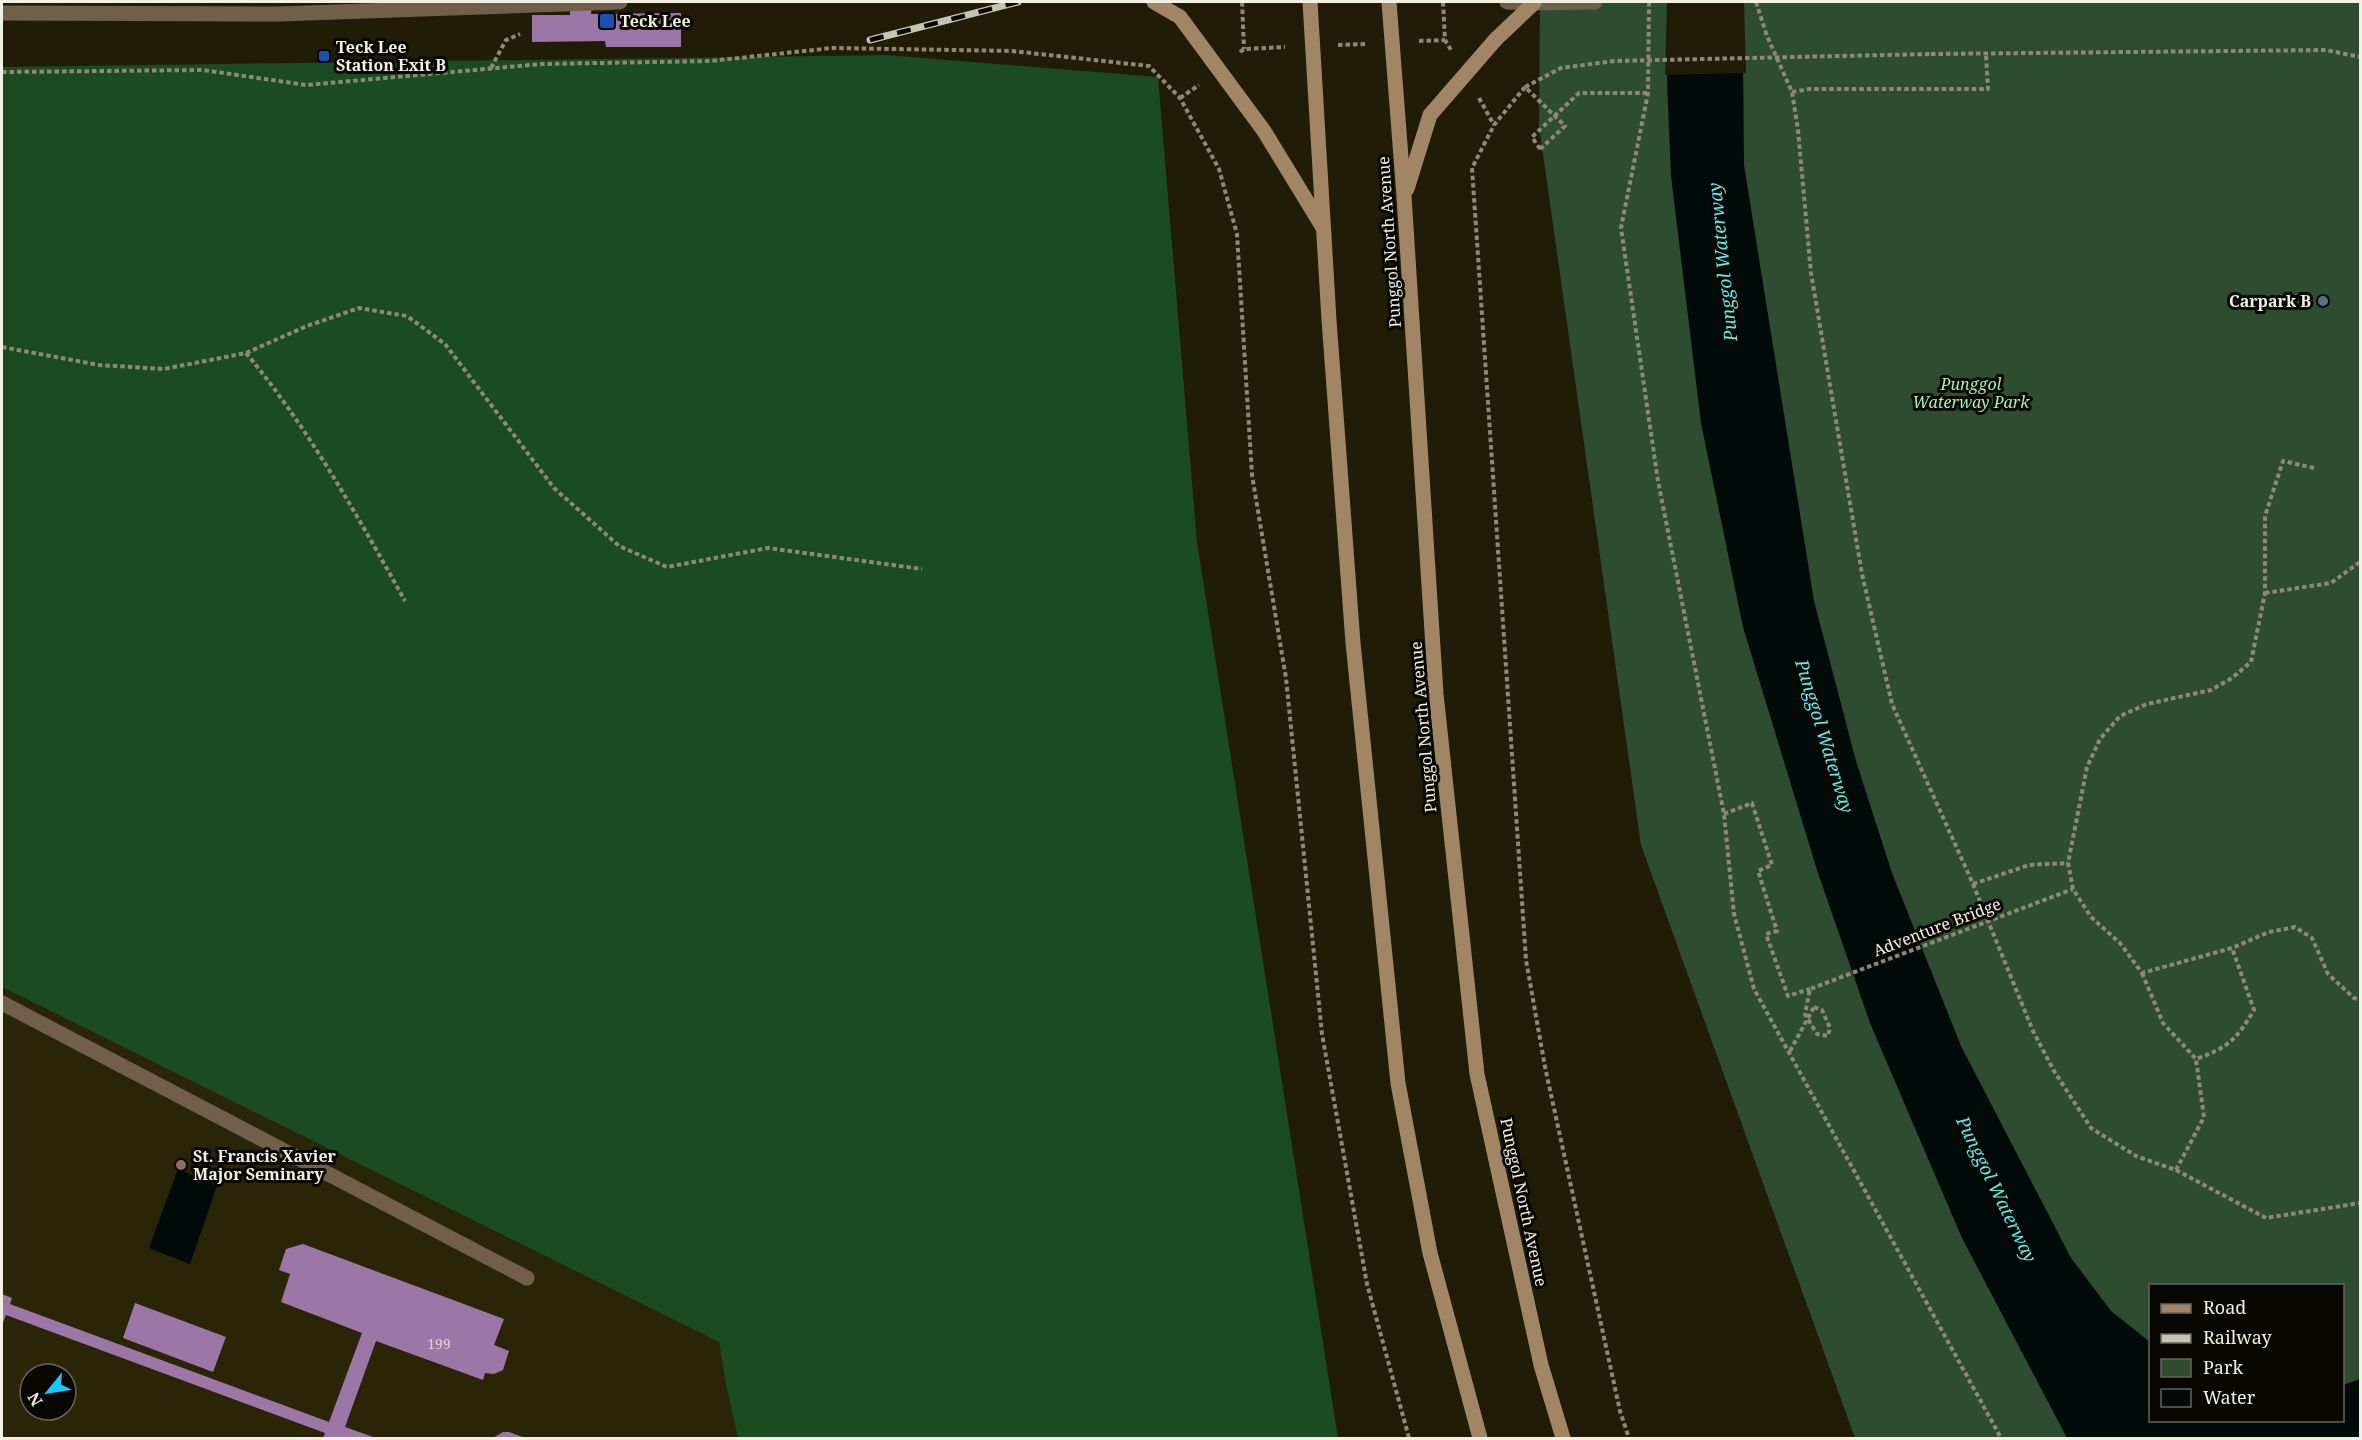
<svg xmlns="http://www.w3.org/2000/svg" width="2362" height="1440" viewBox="0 0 2362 1440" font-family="'Noto Serif',serif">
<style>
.built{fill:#2b2508;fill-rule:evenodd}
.green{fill:#2e4c30;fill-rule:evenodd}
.forest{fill:#1b4b21}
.water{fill:#020a0a}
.pier{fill:#201c07}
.building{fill:#9d76a8}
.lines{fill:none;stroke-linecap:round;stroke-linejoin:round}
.path{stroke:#8c8978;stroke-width:4;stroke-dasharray:4.5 3;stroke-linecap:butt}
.service{stroke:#715f4a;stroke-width:15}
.minor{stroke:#715f4a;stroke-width:15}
.secondary{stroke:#a28564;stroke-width:15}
.rail-casing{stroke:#c6c4b5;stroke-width:7}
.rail{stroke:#080702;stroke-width:4.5;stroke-dasharray:14;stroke-linecap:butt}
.path-bridge{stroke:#8c8978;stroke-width:4;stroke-dasharray:4.5 3;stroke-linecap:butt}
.transit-dot{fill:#1a4fb4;stroke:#080702;stroke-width:2}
.service-dot{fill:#5c6f8a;stroke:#080702;stroke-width:2}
.education-dot{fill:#8d6e63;stroke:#080702;stroke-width:2}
.labels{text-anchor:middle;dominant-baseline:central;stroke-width:6;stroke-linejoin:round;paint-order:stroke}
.number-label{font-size:14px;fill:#ded2d5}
.poi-label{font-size:16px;font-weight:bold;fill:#f3f1e4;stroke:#080702;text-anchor:start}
.street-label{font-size:16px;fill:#f3f1e4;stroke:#080702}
.park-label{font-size:16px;font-style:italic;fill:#a9f1ae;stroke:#080702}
.water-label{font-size:18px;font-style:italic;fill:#63e9ec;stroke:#080702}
</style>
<rect width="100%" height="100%" fill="#201c07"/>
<path class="built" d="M2 987 719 1342 727 1390 738 1438H2ZM30 1374H66V1410H30Z"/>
<path class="green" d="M1540 2H2360V1438H1855L1641 845 1539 126ZM2150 1286H2342V1420H2150Z"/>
<path class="forest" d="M886 55 1158 77 1197 542 1338 1438H738L727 1390 719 1342 2 987V67Z"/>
<g class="water">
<path d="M1670 2 1743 59 1744 165 1814 601 1856 761 1892 873 1961 1046 2071 1258 2111 1311 2150 1342V1420H2342L2343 1385 2360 1379V1438H2067L1962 1238 1870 1023 1817 870 1743 627 1701 423 1671 176 1667 82Z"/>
<path d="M178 1169 217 1186 190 1264 149 1248Z"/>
</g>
<path class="pier" d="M1667 2H1744L1746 73 1665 75Z"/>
<g class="building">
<path d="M570 2H592L591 14 681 13V47H606L605 41 532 42V15H570Z"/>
<path d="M303 1244 504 1319 494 1345 509 1351 503 1370 494 1374 485 1373 483 1380 376 1341 345 1427 376 1438H323L325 1433 6 1315 2 1325V1294L12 1298 10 1304 329 1422 362 1333 281 1302 290 1274 279 1270 286 1249Z"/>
<path d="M135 1303 226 1337 213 1372 123 1338Z"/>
<path d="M503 1432H509L525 1438H493Z"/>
</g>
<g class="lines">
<g class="path">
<path d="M1242 2 1244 49"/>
<path d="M1443 2 1445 40 1451 50"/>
<path d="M1649 2 1648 93 1621 228 1658 481 1724 814 1734 914 1754 989 2001 1438"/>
<path d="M1756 2 1767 36 1792 92 1798 130 1811 273 1862 574 1892 704 1973 884 2033 1031 2054 1071 2091 1128 2136 1156 2176 1170 2266 1218 2360 1203"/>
<path d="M1419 41 1445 40"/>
<path d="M1338 45 1366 44"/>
<path d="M1240 52 1244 49 1285 47"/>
<path d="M1931 54 2326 50 2360 57"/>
<path d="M491 68 506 40 520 34"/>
<path d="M2 72 203 70 306 85 542 64 711 61 832 48 1012 51 1149 66 1180 98 1219 169 1237 234 1252 475 1286 678 1322 1034 1367 1284 1409 1438"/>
<path d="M1525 87 1494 125 1472 168 1526 960 1545 1067 1620 1411 1629 1438"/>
<path d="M1792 92 1809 89H1988L1986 55"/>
<path d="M1180 98 1199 85"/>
<path d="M1479 98 1494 125"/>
<path d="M1540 149 1532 137 1579 93H1648"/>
<path d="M2 347 99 365 164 369 246 353 307 326 359 308 407 316 445 344 554 488 619 546 667 567 768 548 922 569"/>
<path d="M246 353C308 427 358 517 405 601"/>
<path d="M2314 468 2283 461 2265 516V593L2251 662 2232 678 2211 690 2147 704 2120 716 2100 739 2087 767 2068 863 2073 889 2091 917 2120 943 2142 973 2232 948 2269 932 2295 927 2312 938 2328 974 2354 998 2360 1000"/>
<path d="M2265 593 2331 583 2360 562"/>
<path d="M1724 814 1752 803 1772 865 1758 871 1777 931 1766 934 1788 996 1810 989"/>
<path d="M1973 884 2029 865 2068 863"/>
<path d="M2142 973 2163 1023 2196 1059C2229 1047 2236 1040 2254 1010L2232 948"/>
<path d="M1790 1051 1814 1007"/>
<path d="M2176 1170 2204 1117 2196 1059"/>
</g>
<path class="service" d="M2 1003 527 1278"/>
<g class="minor">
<path d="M1507 2 1534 3 1595 2"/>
<path d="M2 13 279 14 620 2"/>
</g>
<g class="secondary">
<path d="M1154 2 1180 17 1264 131 1322 226"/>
<path d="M1310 2 1329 320 1353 643 1398 1083 1430 1253 1480 1438"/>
<path d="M1389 2 1404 196 1436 694 1477 1074 1541 1365 1563 1438"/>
<path d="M1407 189 1430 115 1496 39 1534 3"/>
</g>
<g class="rail-casing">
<path id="rail" d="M870 40 1018 2"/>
</g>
<use href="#rail" class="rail"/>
<g class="path-bridge">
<path d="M1540 149 1565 126 1525 87 1561 68 1614 61 1931 54"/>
<path d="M1814 1007 1822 1010 1830 1028 1828 1036 1817 1034 1805 1014 1810 989 2073 889"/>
</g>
</g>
<g class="transit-dot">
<rect x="599" y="13" width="16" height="16" rx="3"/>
<rect x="318" y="50" width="12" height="12" rx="3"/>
</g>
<circle class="service-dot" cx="2323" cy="301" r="6"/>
<circle class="education-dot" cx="181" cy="1165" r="6"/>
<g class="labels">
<g class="number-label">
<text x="439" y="1343">199</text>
</g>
<g class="poi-label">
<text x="620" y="21">Teck Lee</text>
<text x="336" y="47">Teck Lee<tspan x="336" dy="18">Station Exit B</tspan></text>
<text x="2311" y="301" text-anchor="end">Carpark B</text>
<text x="193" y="1156">St. Francis Xavier<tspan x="193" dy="18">Major Seminary</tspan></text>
</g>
<g class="street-label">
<text transform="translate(1389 242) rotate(-94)">Punggol North Avenue</text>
<text transform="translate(1423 727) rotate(-95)">Punggol North Avenue</text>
<text transform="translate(1937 927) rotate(-21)">Adventure Bridge</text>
<text transform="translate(1524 1202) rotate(78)">Punggol North Avenue</text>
</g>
<g class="park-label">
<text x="1971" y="384">Punggol<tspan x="1971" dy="18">Waterway Park</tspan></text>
</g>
<g class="water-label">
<text transform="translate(1722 262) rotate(-96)">Punggol Waterway</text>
<text transform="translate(1825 736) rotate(73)">Punggol Waterway</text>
<text transform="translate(1997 1189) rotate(64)">Punggol Waterway</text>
</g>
</g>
<rect width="2362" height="1440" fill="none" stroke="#f3f1e4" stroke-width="6"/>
<rect x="2149" y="1284" width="195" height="138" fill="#080702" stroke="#66655c" stroke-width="1.5"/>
<rect x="2161" y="1304" width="30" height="9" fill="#a28564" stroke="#66655c" stroke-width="1.5"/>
<text x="2203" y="1314" font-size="18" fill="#f3f1e4">Road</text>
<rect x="2161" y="1334" width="30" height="9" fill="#c6c4b5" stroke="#66655c" stroke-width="1.5"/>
<text x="2203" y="1344" font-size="18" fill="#f3f1e4">Railway</text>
<rect x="2161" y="1359" width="30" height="18" fill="#2e4c30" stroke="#66655c" stroke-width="1.5"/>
<text x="2203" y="1374" font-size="18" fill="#f3f1e4">Park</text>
<rect x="2161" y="1389" width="30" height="18" fill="#020a0a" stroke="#66655c" stroke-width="1.5"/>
<text x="2203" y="1404" font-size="18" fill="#f3f1e4">Water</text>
<g transform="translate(48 1392) rotate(240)"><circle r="28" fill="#080702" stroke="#66655c" stroke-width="1.5"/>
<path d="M0-4.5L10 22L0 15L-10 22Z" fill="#18cafc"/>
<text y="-9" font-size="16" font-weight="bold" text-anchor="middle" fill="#f3f1e4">N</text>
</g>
</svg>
